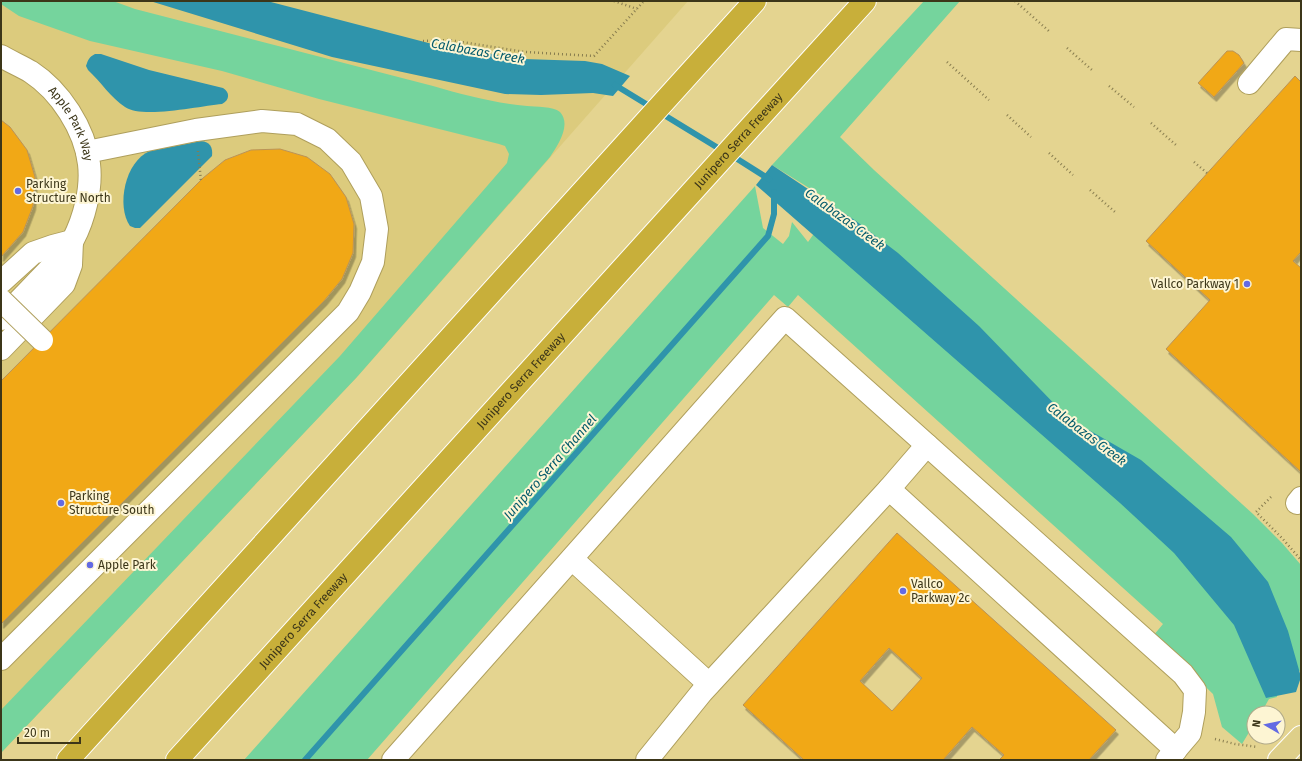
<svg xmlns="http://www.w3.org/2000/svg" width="1302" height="761" viewBox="0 0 1302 761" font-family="'Fira Sans',sans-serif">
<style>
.built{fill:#dccb7d}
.green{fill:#75d49d}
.water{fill:#2f94ab}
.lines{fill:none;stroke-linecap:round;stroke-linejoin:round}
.stream{stroke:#2f94ab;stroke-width:6}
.building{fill:#f1a815;stroke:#ba9359;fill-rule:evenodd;filter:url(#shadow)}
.minor-casing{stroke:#af9f5c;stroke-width:24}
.major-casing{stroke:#fff;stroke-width:24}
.highway-casing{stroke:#fff;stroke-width:24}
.path{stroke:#887d4f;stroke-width:2.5;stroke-dasharray:1 3;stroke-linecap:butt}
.minor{stroke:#fff;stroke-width:22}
.major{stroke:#decf89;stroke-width:22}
.highway{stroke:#c8af3a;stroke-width:22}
.minor-bridge-casing{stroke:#af9f5c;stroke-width:24;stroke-linecap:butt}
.minor-bridge{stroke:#fff;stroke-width:22}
.poi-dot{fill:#636ae3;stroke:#fdf5d3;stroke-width:1.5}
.labels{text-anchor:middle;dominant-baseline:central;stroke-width:4;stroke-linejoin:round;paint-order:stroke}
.street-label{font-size:12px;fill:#3c3619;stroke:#fdf5d3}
.poi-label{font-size:12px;fill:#3c3619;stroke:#fdf5d3;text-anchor:start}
.water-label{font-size:13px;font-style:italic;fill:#035a6b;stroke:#fdf5d3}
</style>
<defs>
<filter id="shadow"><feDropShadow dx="2.5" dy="4.5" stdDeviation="0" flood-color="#0004"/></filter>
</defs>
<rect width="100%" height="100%" fill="#e4d490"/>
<path class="built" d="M1 1H688L357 377 1 753Z"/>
<g class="green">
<path d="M1 1H113L135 9 433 86C464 95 494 103 527 106 536 107 553 106 560 112 572 125 557 146 550 157L357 377 1 753V710L340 356 507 163 509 154 505 146 499 144 319 99 222 71 90 41 19 16 1 4Z"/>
<path d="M924 1H960L840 137 874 170 1253 514 1282 543 1301 565V672L1270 649 1277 697 1269 699 1261 713H1254V724L1242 744 1222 727 1213 694 1153 636 1163 624 798 295 788 307 774 295 367 760H244L755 186 763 228 783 244 789 236 792 222 808 242 835 204 772 165Z"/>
</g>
<g class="water">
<path d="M150 1H267L440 46 524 59 585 61 602 64 630 76 613 96 593 93 541 95 505 94 332 57Z"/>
<path d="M95 54H101L149 70 223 88C230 92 230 100 222 104 200 106 142 119 125 107 111 98 101 82 88 70L86 66C88 60 89 57 95 54Z"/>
<path d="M201 141C210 142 213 147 212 156L140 228H135L130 226C116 206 125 161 150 151Z"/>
<path d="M772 165 856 221 898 253 979 326 1068 418 1141 460 1231 537 1268 582 1288 631 1301 677 1296 692 1266 698 1234 625 1174 553 1120 503 756 185Z"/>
</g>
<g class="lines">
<g class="stream">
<path d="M615 85 723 151"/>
<path d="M731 155 769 179"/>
<path d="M305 760 768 236 774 214V192"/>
</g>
</g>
<g class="building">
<path d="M1227 51H1233L1239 55 1244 63 1214 97 1198 83Z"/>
<path d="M1295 76 1301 82V252L1293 261 1301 268V472L1166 349 1210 300 1146 241Z"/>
<path d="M1 120 10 127 27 150 35 177 33 206 23 232 1 257Z"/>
<path d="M280 149 307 157 330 174 346 197 354 224 353 253 342 279 324 301 1 624V381L203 178 225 160 251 150Z"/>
<path d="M897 533 1116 730 1089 760H999L1004 755 972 727 944 759 945 760H804L743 705ZM889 648 922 678 892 711 860 681Z"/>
</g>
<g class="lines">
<g class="minor-casing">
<g id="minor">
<path id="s1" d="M1 56C11 62 21 66 31 72 60 91 85 129 89 164 92 189 84 219 73 240 64 255 51 268 39 280 27 293 14 306 1 319"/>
<path d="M1249 83 1286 39 1301 40"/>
<path d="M1 282 33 253 53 246 72 241"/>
<path d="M1 349 64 284 71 265 72 241"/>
<path d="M889 489 1176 750"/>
<path d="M1297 503 1301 498"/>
<path d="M572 559 709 684"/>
<path d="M1 659 348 312 360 292 373 262 377 229 371 196 351 162 327 139 297 124 262 121 196 130 87 152"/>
<path d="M393 760 785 318 1183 674 1195 690 1194 712 1190 733 1167 760"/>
<path d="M647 760 702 692 889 489 927 445"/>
</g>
</g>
<g class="major-casing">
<path id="major" d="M1279 760 1301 737"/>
</g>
<g class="highway-casing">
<g id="highway">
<path d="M68 760 755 1"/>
<path id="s2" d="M177 760 865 1"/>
</g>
</g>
<g class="path">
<path d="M614 1 637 9"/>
<path d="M1015 1 1050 32"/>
<path d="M423 41 449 40 525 52 594 56 644 1"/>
<path d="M1067 48 1092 70"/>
<path d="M947 62 989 100"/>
<path d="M1109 86 1134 107"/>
<path d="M1007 115 1031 137"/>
<path d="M1151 123 1176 145"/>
<path d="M198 151 201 181"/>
<path d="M1049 153 1073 175"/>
<path d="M1194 162 1207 173"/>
<path d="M1090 190 1115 212"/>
<path d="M1271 497 1256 512 1282 538 1301 560"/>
<path d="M1215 739 1235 744 1258 747"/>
</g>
<use href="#minor" class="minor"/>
<use href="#major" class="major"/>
<use href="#highway" class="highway"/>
<g class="minor-bridge-casing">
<path id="minor-bridge" d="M1 300 42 340"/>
</g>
<use href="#minor-bridge" class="minor-bridge"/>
</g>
<g class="poi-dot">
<circle cx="18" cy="191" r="4"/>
<circle cx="1247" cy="284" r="4"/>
<circle cx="61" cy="503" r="4"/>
<circle cx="90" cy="565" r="4"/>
<circle cx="903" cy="591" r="4"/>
</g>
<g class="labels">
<g class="street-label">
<text stroke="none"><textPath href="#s1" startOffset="101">Apple Park Way</textPath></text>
<text stroke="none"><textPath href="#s2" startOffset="836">Junipero Serra Freeway</textPath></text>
<text stroke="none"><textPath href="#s2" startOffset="512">Junipero Serra Freeway</textPath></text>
<text stroke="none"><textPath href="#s2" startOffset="188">Junipero Serra Freeway</textPath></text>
</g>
<g class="poi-label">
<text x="26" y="184">Parking<tspan x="26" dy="14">Structure North</tspan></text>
<text x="1239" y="284" text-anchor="end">Vallco Parkway 1</text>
<text x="69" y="496">Parking<tspan x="69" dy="14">Structure South</tspan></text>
<text x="98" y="565">Apple Park</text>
<text x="911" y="584">Vallco<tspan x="911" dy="14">Parkway 2c</tspan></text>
</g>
<g class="water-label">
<text transform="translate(478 51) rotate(10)">Calabazas Creek</text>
<text transform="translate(845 219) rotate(36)">Calabazas Creek</text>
<text transform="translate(1087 434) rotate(37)">Calabazas Creek</text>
<text transform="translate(550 467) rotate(-49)">Junipero Serra Channel</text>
</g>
</g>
<rect width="1302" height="761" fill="none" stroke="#3c3619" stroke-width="4"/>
<g transform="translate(1266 725) rotate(279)"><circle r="19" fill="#fdf5d3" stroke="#b0a989"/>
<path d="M0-3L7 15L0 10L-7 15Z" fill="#636ae3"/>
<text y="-6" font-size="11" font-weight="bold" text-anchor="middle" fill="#3c3619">N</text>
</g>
<path d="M18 737v6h62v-6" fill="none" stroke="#3c3619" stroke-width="2"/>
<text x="24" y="737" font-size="12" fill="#3c3619" stroke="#fdf5d3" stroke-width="3" paint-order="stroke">20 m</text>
</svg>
